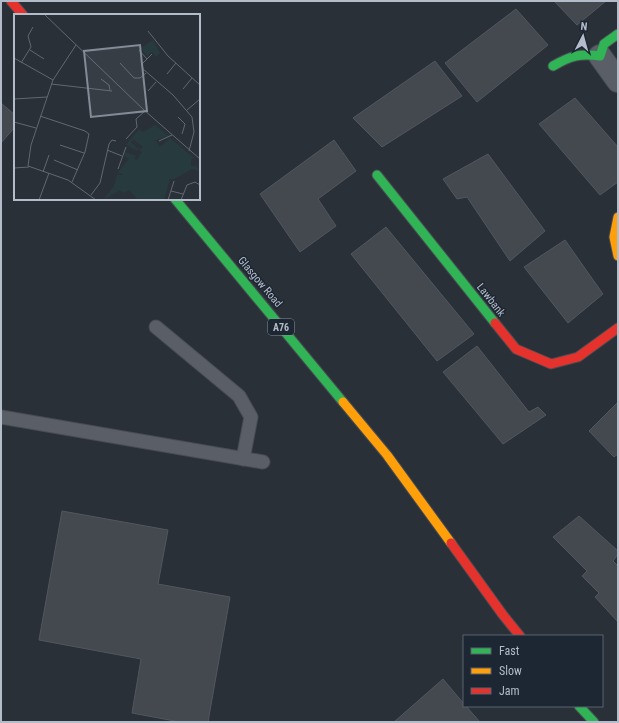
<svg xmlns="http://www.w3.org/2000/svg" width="619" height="723" viewBox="0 0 619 723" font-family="'Roboto Condensed',sans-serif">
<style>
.building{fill:#444950;stroke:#52575f}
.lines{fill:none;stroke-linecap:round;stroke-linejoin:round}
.lane-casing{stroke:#484c53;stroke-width:15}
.street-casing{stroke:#484c53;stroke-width:24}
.fast-casing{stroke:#484c53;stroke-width:11}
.slow-casing{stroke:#484c53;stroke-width:11}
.jam-casing{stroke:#484c53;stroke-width:11}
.lane{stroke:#5a5e66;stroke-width:13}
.street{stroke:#5a5e66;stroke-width:22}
.fast{stroke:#30b455;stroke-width:9}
.slow{stroke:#ff9f0a;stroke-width:9}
.jam{stroke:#e5322d;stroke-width:9}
.labels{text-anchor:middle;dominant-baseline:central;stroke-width:3;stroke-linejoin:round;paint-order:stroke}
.shield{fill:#1d2633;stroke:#878f9c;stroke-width:1}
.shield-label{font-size:10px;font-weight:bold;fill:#b4bcc9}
.street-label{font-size:11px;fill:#b4bcc9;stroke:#1d2633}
.inset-road{fill:none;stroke:#616872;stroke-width:1}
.view{fill:#848b96;fill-opacity:0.15;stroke:#848b96;stroke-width:2}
.inset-edge{fill:none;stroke:#b4bcc9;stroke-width:2}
</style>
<rect width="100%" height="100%" fill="#2a3038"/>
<g class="building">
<path d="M554 1H606L577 25Z"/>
<path d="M516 9 548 45 477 102 445 63Z"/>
<path d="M435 61 462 96 382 147 353 118Z"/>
<path d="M575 98 618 147V182L600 195 539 124Z"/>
<path d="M1 103 15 115V127L1 143Z"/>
<path d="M334 140 356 171 318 199 336 226 300 252 260 194Z"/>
<path d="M488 154 545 231 510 261 467 197 457 199 443 179Z"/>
<path d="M386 227 474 334 437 361 351 254Z"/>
<path d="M565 240 603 294 568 323 524 267Z"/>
<path d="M477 346 529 412 538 407 546 415 503 444 443 372Z"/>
<path d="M618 402V454L614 457 589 431Z"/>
<path d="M62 511 168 530 158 584 230 597 208 722H180L132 713 141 659 39 640Z"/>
<path d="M579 516 618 551V554L613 561 618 566V622L595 597 599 593 582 576 587 571 553 537Z"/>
<path d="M443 679 464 704V706H466L480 722H394Z"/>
</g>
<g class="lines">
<g class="lane-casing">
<g id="lane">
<path d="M156 327 239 396 251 417 243 459"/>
<path d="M1 417 263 462"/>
</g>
</g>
<g class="street-casing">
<path id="street" d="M600 56 618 81"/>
</g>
<g class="fast-casing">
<g id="fast">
<path d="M553 66C570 56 580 53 600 56L604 44 618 34"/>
<path d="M377 175 495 323"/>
<path d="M175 199 343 402"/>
<path d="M579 706 594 722"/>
</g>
</g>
<g class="slow-casing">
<g id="slow">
<path d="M618 217 614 237 618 256"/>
<path d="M343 402 387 455 451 543"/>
</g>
</g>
<g class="jam-casing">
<g id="jam">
<path d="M11 1 23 15"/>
<path d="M495 323 516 349 551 364 578 357 618 328"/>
<path d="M451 543 503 615 520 636"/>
</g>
</g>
<use href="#lane" class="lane"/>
<use href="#street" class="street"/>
<use href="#fast" class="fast"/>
<use href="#slow" class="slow"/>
<use href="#jam" class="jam"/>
</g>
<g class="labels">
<rect class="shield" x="268" y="319" width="26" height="16" rx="3"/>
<g class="shield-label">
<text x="281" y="327">A76</text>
</g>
<g class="street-label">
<text transform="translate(260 282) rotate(50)">Glasgow Road</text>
<text transform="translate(491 300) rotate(52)">Lawbank</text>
</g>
</g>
<g transform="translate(14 14)">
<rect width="186" height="186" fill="#2a3038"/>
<path d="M139 26 146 39 142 43 138 38 133 42 127 34ZM141 111 155 122 139 127H142L146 133 156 124 180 144 177 145V152H182L186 157 178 155 160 165H156L150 186 123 185 115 176 109 179 106 176 89 186 100 172 103 161H110L104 158 115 145 111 142V138L122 142 120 144 123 146 128 138 125 136 129 133 119 125 117 129 122 132 121 135 125 133 123 137 116 133H117L119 130 117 133 112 131 125 115 129 118Z" fill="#273a3e"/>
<path class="inset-road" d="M30 0 130 96 186 145M134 17 154 42 186 71M62 31 39 66 17 131 14 152 54 166 82 186M16 36 30 45M125 36 133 45M138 40 128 50 129 55 159 81 178 103 180 118 175 137M0 44 39 66M7 49 17 33 14 22 19 13M106 49 120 64H126L132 59M153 60 162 49M87 65 95 71 96 76M37 70 98 77M169 75 178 64M134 77 142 68M0 85 33 83M173 96 186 85M26 102 71 117 75 120 71 138 58 168M164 103 171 110 168 120M0 108 22 114M112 125 123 113 122 105 131 97M145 127 158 121M46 131 70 139M93 136 108 142M40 146 64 156M0 154 15 153M104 155 112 133M0 158V179M29 158 35 141M157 177 169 180M77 181 86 169 95 130 98 126 102 127M25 186 35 159M154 186 160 167M167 186 173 171 181 168 186 171"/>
<path class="view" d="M126 31 133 97 77 103 70 37Z"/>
<rect width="186" height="186" class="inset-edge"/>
</g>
<rect width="619" height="723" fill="none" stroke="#b4bcc9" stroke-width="4"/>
<rect x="463" y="635" width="140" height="72" fill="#1d2633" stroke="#59626f"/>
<rect x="471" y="648" width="20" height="6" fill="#30b455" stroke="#59626f"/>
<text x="499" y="655" font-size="12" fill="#b4bcc9">Fast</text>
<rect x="471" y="668" width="20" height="6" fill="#ff9f0a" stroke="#59626f"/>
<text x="499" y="675" font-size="12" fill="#b4bcc9">Slow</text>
<rect x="471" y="688" width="20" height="6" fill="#e5322d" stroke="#59626f"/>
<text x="499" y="695" font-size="12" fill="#b4bcc9">Jam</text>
<g transform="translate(583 36) rotate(6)" stroke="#1d2633" stroke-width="3" paint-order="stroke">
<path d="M0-3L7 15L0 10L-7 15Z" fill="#b4bcc9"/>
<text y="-6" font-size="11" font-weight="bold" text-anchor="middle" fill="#b4bcc9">N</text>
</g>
</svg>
